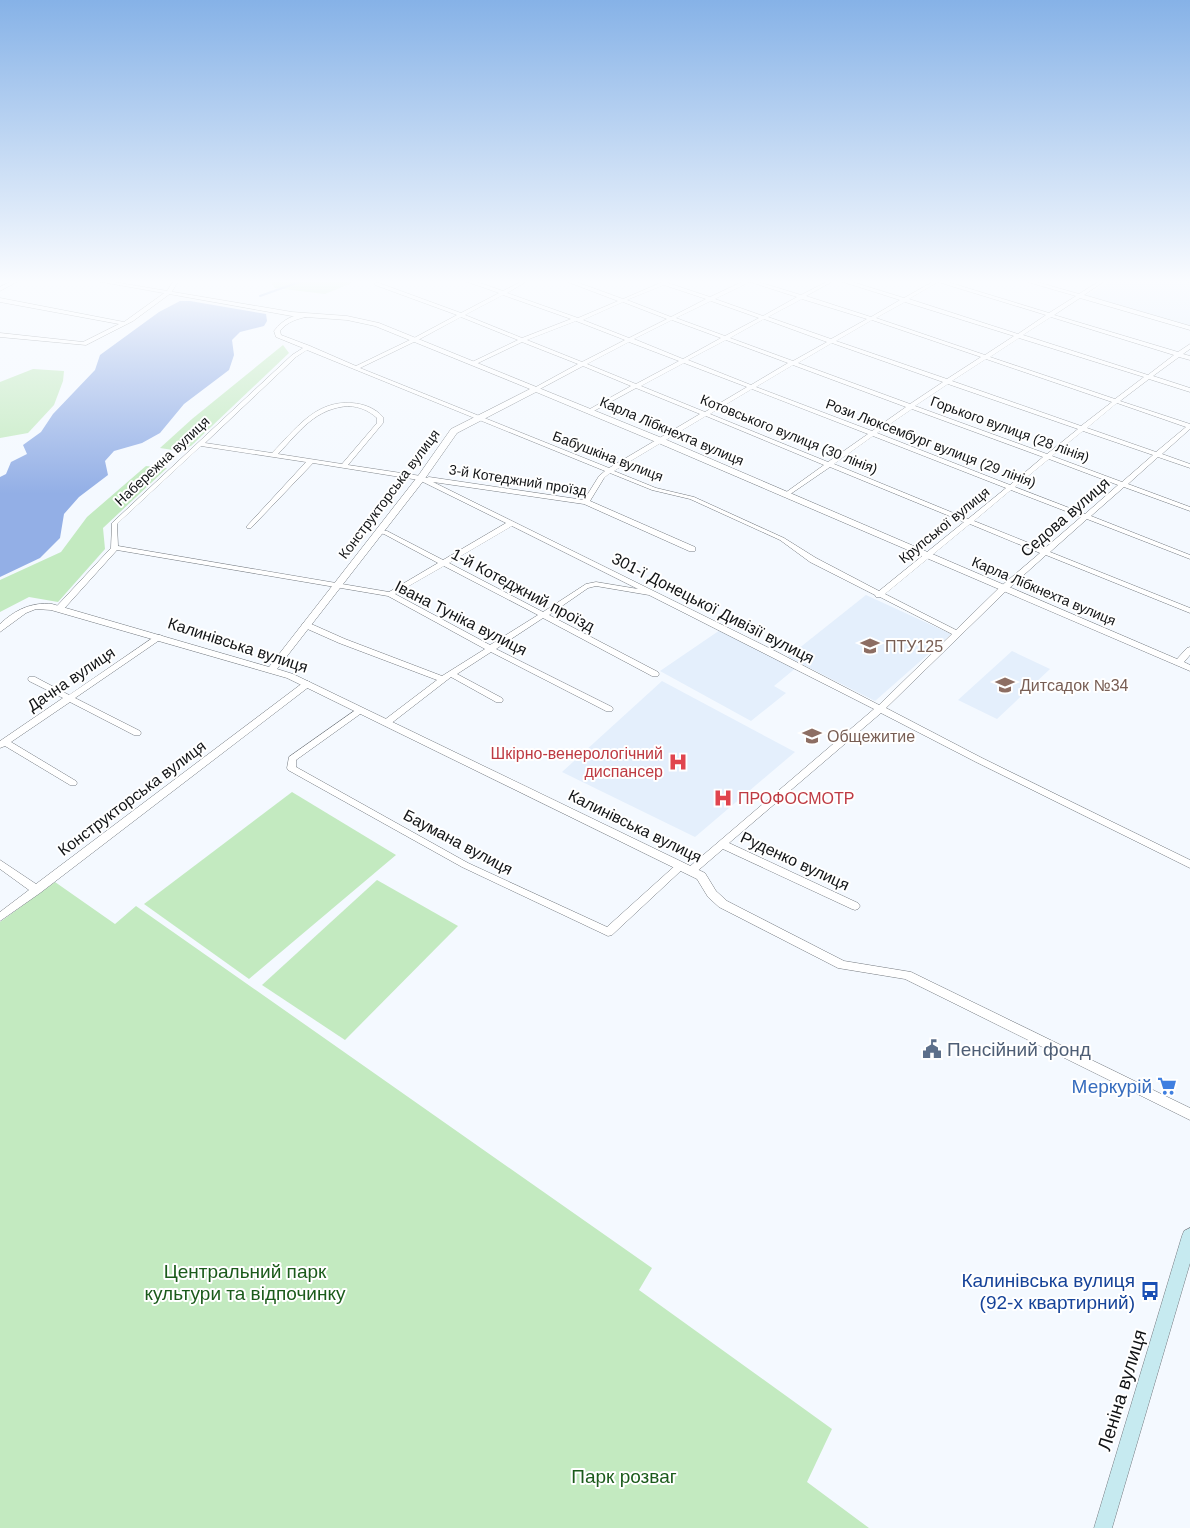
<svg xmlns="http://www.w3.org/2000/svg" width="1190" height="1528" viewBox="0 0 1190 1528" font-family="Arial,sans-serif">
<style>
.built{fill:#e4effc}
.green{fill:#c3eac0}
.water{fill:#93afe6}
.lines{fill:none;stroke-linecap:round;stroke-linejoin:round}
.stream{stroke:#93afe6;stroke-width:2}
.minor-casing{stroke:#747a80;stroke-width:1}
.tertiary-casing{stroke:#747a80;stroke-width:1}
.secondary-casing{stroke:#747a80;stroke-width:1}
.minor{fill:#fff;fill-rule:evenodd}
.tertiary{fill:#fff;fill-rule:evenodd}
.secondary{fill:#c6eaf0;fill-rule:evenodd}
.labels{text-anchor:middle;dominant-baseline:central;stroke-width:4;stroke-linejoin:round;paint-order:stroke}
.far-street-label{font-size:14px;fill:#121416;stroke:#fff}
.street-label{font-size:16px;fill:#121416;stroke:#fff}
.education-label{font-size:16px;fill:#785e54;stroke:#fff;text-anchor:start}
.health-label{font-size:16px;fill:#be3a42;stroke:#fff;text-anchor:end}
.near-service-label{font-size:19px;fill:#4e5e75;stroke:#fff;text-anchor:start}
.near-shop-label{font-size:19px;fill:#366cbe;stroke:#fff;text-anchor:end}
.near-park-label{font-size:19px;fill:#1b5b1b;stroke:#fff}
.near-transit-label{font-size:19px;fill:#164399;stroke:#fff;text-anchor:end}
.near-street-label{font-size:19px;fill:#121416;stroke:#fff}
</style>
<rect width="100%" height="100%" fill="#f4f9ff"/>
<g class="built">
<path d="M1112 280H1174L1190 284V326L1086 296Z"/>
<path d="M866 595 951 634 875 701 788 657Z"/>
<path d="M723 628 797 667 774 686 786 693 751 721 660 671Z"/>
<path d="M1012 651 1050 669 997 719 958 700Z"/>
<path d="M662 681 795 752 695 837 562 772Z"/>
</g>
<g class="green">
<path d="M269 280H359L325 294 275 288Z"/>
<path d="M283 345 289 353 191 446 173 450 160 448 192 419Z"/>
<path d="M33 369 64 371 63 381 54 405 28 433 0 438V382Z"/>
<path d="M146 466 167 468 103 528 105 549 58 602 29 597 0 612V580L61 552 87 517Z"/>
<path d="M292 792 396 855 249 979 144 904Z"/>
<path d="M377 880 458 926 345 1040 262 985Z"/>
<path d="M55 882 115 924 136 906 652 1268 639 1290 832 1429 807 1482 869 1528H0V922Z"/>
</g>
<path class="water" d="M180 301H190L266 314 267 321 264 326 240 332 232 340 234 355 229 370 184 404 160 433 142 443 114 451 105 461 108 475 79 497 64 514 60 538 40 558 0 577V477L6 474 11 462 27 454 23 445 41 432 53 414 95 370 100 355 159 312Z"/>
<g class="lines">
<path class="stream" d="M260 296 305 280"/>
<g class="minor-casing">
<g id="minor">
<path d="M14 280H20L0 291V287Z"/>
<path d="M174 280H179L171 293 133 321 86 345 0 337V333L83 342 119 324 0 302V298L124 322 167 291Z"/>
<path d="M465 280H471L503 291 524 280H529L507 293 578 318 618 301 565 281V280H571L623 299 667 280 671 281 668 283 710 297 746 280H752L801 295 830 280H835L806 296 871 317 900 300 840 281V280H846L904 298 934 281V280H941L1049 313 1076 296 1024 281V280H1030L1079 294 1101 280H1106L1084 295 1190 326V330L1080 298 1054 315 1178 352 1190 344V349L1183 354 1190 356V360L1179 357 1153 376 1190 388V392L1149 379 1120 401 1190 424V429L1162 454 1190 464V468L1158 457 1128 484 1190 507V511L1124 487 1091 516 1190 555V559L1087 519 1050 552 1190 608V613L1046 555 1006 591 886 708 982 758 1190 860V868L976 762 881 713 729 843 858 903 860 906 858 909 855 910 852 909 723 849 694 874H688L686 871 688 868 874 709 649 595 596 586 588 588 549 615 658 672 659 674 658 676H652L543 618 496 649 612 707 613 709 612 711H606L491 652 457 674 502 698 503 700 502 702H496L451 677 389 725 386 726 382 723 383 721 437 680 339 643 303 627 302 625 303 623H309L345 639 442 676 485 649 388 596 117 550 62 611H56L55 609 56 607 111 548 112 523 292 355 303 348 276 337 274 331C283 319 295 313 310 314V316C297 319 288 321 280 331L281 335 310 346 356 366 414 338 457 315 375 285V283H379L461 313 499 293 465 281ZM750 282 797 297 763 316 715 299ZM938 282 1046 315 1018 334 909 299ZM664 285 706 299 671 317 627 300ZM503 295 571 319 522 338 465 315ZM802 299 867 319 831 339 768 317ZM711 301 759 318 725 336 676 318ZM623 302 667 319 629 338 583 320ZM905 302 1014 336 985 355 876 318ZM461 317 518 340 472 362V364H476L522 342 578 364 534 388V390H538L583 366 631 386 588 410V412H592L636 388 700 414 609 468 360 368 418 340ZM1051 317 1174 355 1148 375 1023 335ZM764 319 827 342 793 361 730 338ZM672 320 721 338 683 359 634 339ZM872 320 981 357 947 379 836 341ZM576 321 625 340 582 362 527 340ZM1019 338 1144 377 1115 399 990 357ZM726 340 788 363 751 385 688 360ZM629 342 679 361 636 384 587 364ZM832 343 943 382 910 404 798 363ZM307 350 605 471 599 476 584 500 429 477 426 478 421 476 348 465 383 423V417C375 408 364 404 352 403 315 400 295 430 272 453L205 443 296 357ZM986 359 1112 402 1081 426 952 381ZM684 363 747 387 705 412 641 386ZM793 365 906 407 872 431 756 387ZM948 384 1078 429 1047 454 915 406ZM752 389 868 434 828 462 710 414ZM1117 403 1186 427 1156 452 1087 428ZM349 406C360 407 368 410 377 418V423L342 464 278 454C300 431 315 408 349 406ZM912 409 1043 457 1010 485 877 433ZM706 416 824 465 785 493V495H789L830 467 964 522 879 591 816 558 784 538 694 497 656 488 614 471ZM1083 431 1153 455 1122 482 1052 456ZM873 436 1006 488 968 519 834 464ZM201 446 306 462 247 526V528H251L313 463 419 480 506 523 443 560 387 531H377V533L384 534 438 563 389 592 118 546 117 524ZM1049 459 1118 485 1085 514 1015 487ZM610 473 652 490 690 499 780 540 810 562 875 595 876 597H880L952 634 879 705 777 652 433 482 584 504 689 551H695V547L590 501 604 478ZM1011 490 1081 517 1044 549 974 521ZM970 524 1040 553 1000 587 956 630 885 594ZM512 526 638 589 596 582 586 584 543 612 449 563ZM444 566 538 615 490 645 395 594Z"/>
<path d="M1184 280H1190V282L1185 281Z"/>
<path d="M157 635H160L164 637 75 698 140 731 141 733 140 735H134L70 702 11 742 76 781 77 783 76 785H70L5 746 0 748V741L63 698 29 681 28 679 29 677H35L69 695Z"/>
<path d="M307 681 310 682 311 684 310 686 40 893 0 921V912L29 890 0 869V860L36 884 304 682Z"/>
<path d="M360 707 364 710 363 712 296 760V767L468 863 607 927 678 863H684L686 866 612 935 608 936 462 867 288 770 287 768 289 757Z"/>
</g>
</g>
<g class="tertiary-casing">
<path id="tertiary" d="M91 280H102L292 312 347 316 379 323 662 438 1177 659 1187 648 1190 647V655L1184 662 1190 665V671L656 442 536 392 457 433 424 480 277 669 293 674 705 873 716 891 727 901 844 961 911 972 1190 1108V1120L905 979 838 968 719 907 708 897 697 879 287 678 51 610 36 609 26 613 0 632V624C15 610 31 602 52 604L269 667 418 476 451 429 530 389 375 326 347 320 292 316Z"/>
</g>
<g class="secondary-casing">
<path id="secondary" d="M1190 1228V1263L1112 1528H1094L1182 1236 1184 1231Z"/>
</g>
<use href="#minor" class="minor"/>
<use href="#tertiary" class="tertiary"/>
<use href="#secondary" class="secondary"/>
</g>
<linearGradient id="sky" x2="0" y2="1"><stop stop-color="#86b2e7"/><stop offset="0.57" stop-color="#fafcff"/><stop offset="1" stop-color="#fafcff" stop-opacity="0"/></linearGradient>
<rect width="1190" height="494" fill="url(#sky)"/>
<defs>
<g id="university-bare" transform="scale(1.5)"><path d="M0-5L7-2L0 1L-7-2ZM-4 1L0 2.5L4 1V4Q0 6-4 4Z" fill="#8d6e63" stroke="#fff" stroke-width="2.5" paint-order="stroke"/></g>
<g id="school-bare" transform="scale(1.5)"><path d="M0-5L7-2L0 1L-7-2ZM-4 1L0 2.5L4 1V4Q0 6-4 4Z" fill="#8d6e63" stroke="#fff" stroke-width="2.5" paint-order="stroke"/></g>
<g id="hospital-bare" transform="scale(1.5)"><path d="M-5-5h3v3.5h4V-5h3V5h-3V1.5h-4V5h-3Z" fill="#e0444e" stroke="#fff" stroke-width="2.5" paint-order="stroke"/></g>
<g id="civic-bare" transform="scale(1.5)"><path d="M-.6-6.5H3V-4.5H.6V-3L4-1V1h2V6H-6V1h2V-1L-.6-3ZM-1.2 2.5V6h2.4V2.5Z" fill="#5c6f8a" stroke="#fff" stroke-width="2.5" paint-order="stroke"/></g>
<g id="supermarket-bare" transform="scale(1.5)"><path d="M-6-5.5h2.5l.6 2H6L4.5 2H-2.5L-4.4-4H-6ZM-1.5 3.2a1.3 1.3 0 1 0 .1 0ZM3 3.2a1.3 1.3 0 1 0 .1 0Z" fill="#3f7fe0" stroke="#fff" stroke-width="2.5" paint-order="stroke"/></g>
<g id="bus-bare" transform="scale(1.5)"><path d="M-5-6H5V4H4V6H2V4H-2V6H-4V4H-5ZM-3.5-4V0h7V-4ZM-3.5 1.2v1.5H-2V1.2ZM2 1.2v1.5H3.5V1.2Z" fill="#1a4fb4" stroke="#fff" stroke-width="2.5" paint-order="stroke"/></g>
</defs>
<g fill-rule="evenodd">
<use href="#university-bare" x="870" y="646"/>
<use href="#school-bare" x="1005" y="685"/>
<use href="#university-bare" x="812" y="736"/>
<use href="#hospital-bare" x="678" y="762"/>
<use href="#hospital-bare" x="723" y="798"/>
<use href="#civic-bare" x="932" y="1049"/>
<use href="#supermarket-bare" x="1167" y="1086"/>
<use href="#bus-bare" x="1150" y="1291"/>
</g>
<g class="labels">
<g class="far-street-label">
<text transform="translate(1010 429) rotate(20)">Горького вулиця (28 лiнiя)</text>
<text transform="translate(672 431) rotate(23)">Карла Лібкнехта вулиця</text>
<text transform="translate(789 434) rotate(22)">Котовського вулиця (30 лiнiя)</text>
<text transform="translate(931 443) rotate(21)">Рози Люксембург вулиця (29 лiнiя)</text>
<text transform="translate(608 456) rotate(21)">Бабушкіна вулиця</text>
<text transform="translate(162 461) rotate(-43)">Набережна вулиця</text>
<text transform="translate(518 480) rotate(9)">3-й Котеджний проїзд</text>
<text transform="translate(389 494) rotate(-53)">Конструкторська вулиця</text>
<text transform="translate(944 525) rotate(-39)">Крупської вулиця</text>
<text transform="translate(1044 591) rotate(23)">Карла Лібкнехта вулиця</text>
</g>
<g class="street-label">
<text transform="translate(1065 517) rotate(-41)">Седова вулиця</text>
<text transform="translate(523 590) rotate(28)">1-й Котеджний проїзд</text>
<text transform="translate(713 608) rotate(27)">301-ї Донецької Дивізії вулиця</text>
<text transform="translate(461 618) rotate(27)">Івана Туніка вулиця</text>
<text transform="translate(238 645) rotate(18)">Калинівська вулиця</text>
<text transform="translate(71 679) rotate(-34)">Дачна вулиця</text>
<text transform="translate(132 798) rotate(-37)">Конструкторська вулиця</text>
<text transform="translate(635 826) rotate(26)">Калинівська вулиця</text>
<text transform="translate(458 842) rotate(28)">Баумана вулиця</text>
<text transform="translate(795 861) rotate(25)">Руденко вулиця</text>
</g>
<g class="education-label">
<text x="885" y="646">ПТУ125</text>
<text x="1020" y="685">Дитсадок №34</text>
<text x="827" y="736">Общежитие</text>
</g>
<g class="health-label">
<text x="663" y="753">Шкірно-венерологічний<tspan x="663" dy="18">диспансер</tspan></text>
<text x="738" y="798" text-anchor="start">ПРОФОСМОТР</text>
</g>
<g class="near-service-label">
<text x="947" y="1049">Пенсійний фонд</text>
</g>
<g class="near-shop-label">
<text x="1152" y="1086">Меркурій</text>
</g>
<g class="near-park-label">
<text x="245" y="1271">Центральний парк<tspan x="245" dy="22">культури та відпочинку</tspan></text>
<text x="624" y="1476">Парк розваг</text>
</g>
<g class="near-transit-label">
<text x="1135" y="1280">Калинівська вулиця<tspan x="1135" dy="22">(92-х квартирний)</tspan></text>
</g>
<g class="near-street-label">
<text transform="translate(1122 1390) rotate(-73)">Леніна вулиця</text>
</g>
</g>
</svg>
